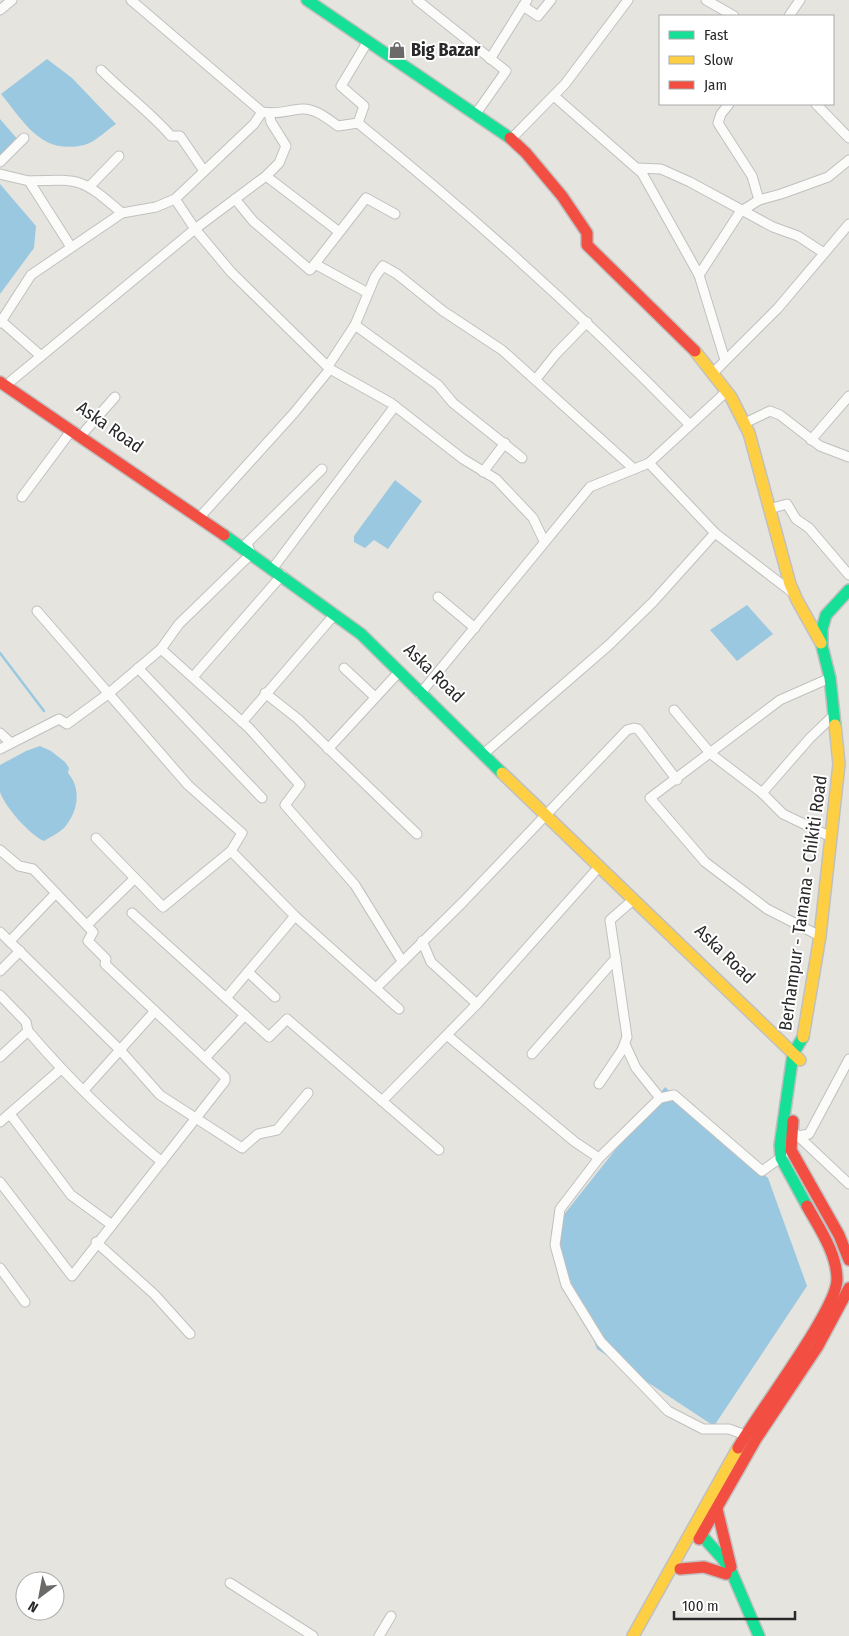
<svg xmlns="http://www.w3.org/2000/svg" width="849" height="1636" viewBox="0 0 849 1636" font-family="'Fira Sans Condensed',sans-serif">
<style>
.water{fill:#9ac8e0}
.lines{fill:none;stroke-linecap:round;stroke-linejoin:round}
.stream{stroke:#9ac8e0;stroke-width:2.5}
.street-casing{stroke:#c0c0c0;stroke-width:11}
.fast-casing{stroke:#c0c0c0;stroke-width:14}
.slow-casing{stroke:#c0c0c0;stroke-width:14}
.jam-casing{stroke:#c0c0c0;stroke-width:14}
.street{stroke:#fbfbfa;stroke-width:9}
.fast{stroke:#16e098;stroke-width:11}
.slow{stroke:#ffcf43;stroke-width:11}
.jam{stroke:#f24e42;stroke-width:11}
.labels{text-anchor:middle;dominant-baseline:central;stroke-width:4;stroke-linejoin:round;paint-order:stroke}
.poi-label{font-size:18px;font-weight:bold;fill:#292929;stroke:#fff;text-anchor:start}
.street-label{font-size:18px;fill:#292929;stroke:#fff}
</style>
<rect width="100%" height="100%" fill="#e6e4df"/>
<g class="water">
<path d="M47 59 72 78 116 124C107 130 94 143 84 145 41 155 25 123 1 94Z"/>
<path d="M0 119 19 141 0 157Z"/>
<path d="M0 184 36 226 34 248 0 294Z"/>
<path d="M395 480 422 501 388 549 374 540 365 548 354 542V536Z"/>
<path d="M747 605 773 634 737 661 710 630Z"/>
<path d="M40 746 51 751 65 762 69 768 68 773C82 789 78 812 64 828 59 833 50 837 44 841 30 835 5 807 0 792 0 785 0 772 0 765L26 751Z"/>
<path d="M665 1087 768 1178 807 1286 714 1426 597 1349 551 1231Z"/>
</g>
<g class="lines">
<path class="stream" d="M0 653 44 711"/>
<g class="street-casing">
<g id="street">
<path d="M131 0 262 112C279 115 287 110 302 109 315 108 328 119 338 126L358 123 364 106 341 86 368 41"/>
<path d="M417 0 506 71 475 115"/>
<path d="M706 0 734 16"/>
<path d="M523 6 538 16 551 0"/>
<path d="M0 10 12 0"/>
<path d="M789 16 800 0"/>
<path d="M490 59 527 0"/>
<path d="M101 70C124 93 150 112 171 136H180L204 171"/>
<path d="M554 96 642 173 699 275 725 360"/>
<path d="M729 104 721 114 718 123 752 176 759 200"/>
<path d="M816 104 849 138"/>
<path d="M358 123C474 217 585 317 690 425"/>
<path d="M511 139 565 84 628 0"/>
<path d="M0 162 24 138"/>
<path d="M637 168 661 169 690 182 773 227 798 236 824 253"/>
<path d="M0 174 29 181 71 247"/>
<path d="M266 176 279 163 286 146 271 122 269 113"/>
<path d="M29 181C82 179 81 178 122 213"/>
<path d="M90 186 119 156"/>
<path d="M175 199 195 229 266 176 338 231"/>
<path d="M235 199 253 221 310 270 366 198 395 214"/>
<path d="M315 264 368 293"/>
<path d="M699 275 740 212 759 200 781 194 828 177 849 160"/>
<path d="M1 321 41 356"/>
<path d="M0 323 31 275 122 213 156 207 175 199 254 124 262 112"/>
<path d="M355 325 438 385 453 403 522 458"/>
<path d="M328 366 355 325 375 277 383 266 397 274 443 311 502 350 634 469"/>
<path d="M713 373 778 308 849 224"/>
<path d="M536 379 556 354 587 322"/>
<path d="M11 381 195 229 231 272 330 369 391 403 463 459 496 479 533 518 544 541"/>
<path d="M745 423 770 411 780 415 820 446 849 457"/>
<path d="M85 431 115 397"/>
<path d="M811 440 849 396"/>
<path d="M649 463 715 533 793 593"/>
<path d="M483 472 505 443"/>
<path d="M22 497 71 431"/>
<path d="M769 509 787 504 796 519 809 528 849 575"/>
<path d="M199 518 294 413 330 369"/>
<path d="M276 564 395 406"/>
<path d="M438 597 475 628"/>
<path d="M37 611 188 785 242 833 231 851 295 916 399 1009"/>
<path d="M161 649 249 728 300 785 285 805 355 885 402 961"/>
<path d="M138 668 262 798"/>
<path d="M344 668 375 697"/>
<path d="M193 677 282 575"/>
<path d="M265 693 298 719 417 834"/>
<path d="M420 694 590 487 649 463 726 392"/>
<path d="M674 710 711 754 762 793 783 814 831 837"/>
<path d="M242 722 335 614"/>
<path d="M0 733 11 743"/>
<path d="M0 749 59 719 67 724 108 694 161 649 179 624 251 554 247 543 322 469"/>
<path d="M328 749 398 673"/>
<path d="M488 750 609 645 653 602 715 533"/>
<path d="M762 793 810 738 834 715"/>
<path d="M96 838 163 907 231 851"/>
<path d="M0 850 19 866 33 869 93 932 88 941 106 959 105 964 225 1077V1081L72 1276 0 1182"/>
<path d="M132 913 269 1037 287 1019 439 1150"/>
<path d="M87 925 134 879"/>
<path d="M0 932 120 1050 160 1095 242 1148 258 1134 277 1130 308 1093"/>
<path d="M820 936 767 909 705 862 650 798 780 700 830 678"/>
<path d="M10 941 56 893"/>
<path d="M422 941 431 962 477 1004"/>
<path d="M0 971 20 951"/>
<path d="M248 972 275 997"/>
<path d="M376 988 463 902 627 730 634 728 638 729 677 780"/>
<path d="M0 995 26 1022 28 1031C69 1079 113 1122 162 1162"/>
<path d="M226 998 295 916"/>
<path d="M448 1036 575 1142 599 1158"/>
<path d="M625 1044 636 1068 660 1098"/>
<path d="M532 1054 616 958"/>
<path d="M0 1057 28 1031"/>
<path d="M206 1057 245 1015"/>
<path d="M599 1084 622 1050 627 1037 610 920 633 900"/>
<path d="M84 1090 155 1011"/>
<path d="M382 1101 477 1004 598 868"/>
<path d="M10 1114 71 1195 112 1225"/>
<path d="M0 1122 61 1069"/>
<path d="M796 1134 849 1184"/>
<path d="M792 1137 809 1134 849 1059"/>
<path d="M96 1242 154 1294 190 1334"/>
<path d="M0 1268 25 1302"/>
<path d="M748 1436 729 1429H703L668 1411 601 1342 566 1285 555 1245 560 1209 599 1158 660 1098 674 1095 762 1171 783 1156"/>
<path d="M230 1583 313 1636"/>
<path d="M379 1636 391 1616"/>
</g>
</g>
<g class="fast-casing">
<g id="fast">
<path d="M307 0 510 138"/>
<path d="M224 535 361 634 502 773"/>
<path d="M835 725 830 678 822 646V629L826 615 849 590"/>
<path d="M803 1037 793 1054 780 1145 781 1158 807 1206"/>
<path d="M695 1528 722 1558 732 1573 759 1636"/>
</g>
</g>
<g class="slow-casing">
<g id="slow">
<path d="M695 351 731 397 749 433 790 584 797 600 821 643"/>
<path d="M502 773 800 1060"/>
<path d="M803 1037 820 936 839 764 835 725"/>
<path d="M633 1636 738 1448"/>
</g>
</g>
<g class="jam-casing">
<g id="jam">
<path d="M510 138 526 153 562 196 587 233V245L695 351"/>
<path d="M0 382 224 535"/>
<path d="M793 1121 791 1150 839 1235 849 1260"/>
<path d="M738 1448C757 1414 836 1311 837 1280 837 1253 819 1228 807 1206"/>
<path d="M717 1509 731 1567"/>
<path d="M699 1539 756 1439 818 1346 849 1288"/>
<path d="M680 1569 704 1567 726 1574"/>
</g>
</g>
<use href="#street" class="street"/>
<use href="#fast" class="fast"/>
<use href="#slow" class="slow"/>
<use href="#jam" class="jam"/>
</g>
<defs>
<g id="shop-bare" transform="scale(1.35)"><path d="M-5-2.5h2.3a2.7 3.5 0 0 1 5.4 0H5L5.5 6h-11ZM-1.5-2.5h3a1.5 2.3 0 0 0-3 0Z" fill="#6b6a69" stroke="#fff" stroke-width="2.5" paint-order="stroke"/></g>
</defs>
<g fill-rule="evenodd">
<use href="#shop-bare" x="397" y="50"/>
</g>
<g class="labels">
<g class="poi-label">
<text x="411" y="50">Big Bazar</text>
</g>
<g class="street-label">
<text transform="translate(110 427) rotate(35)">Aska Road</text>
<text transform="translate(434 673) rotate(44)">Aska Road</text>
<text transform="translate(803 903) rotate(-82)">Berhampur - Tamana - Chikiti Road</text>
<text transform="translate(725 954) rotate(44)">Aska Road</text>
</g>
</g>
<rect x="659" y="15" width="175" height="90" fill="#ffffff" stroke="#a9a9a9"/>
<rect x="669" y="31" width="25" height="8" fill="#16e098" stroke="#a9a9a9"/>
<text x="704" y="40" font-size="15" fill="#292929">Fast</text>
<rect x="669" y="56" width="25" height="8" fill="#ffcf43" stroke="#a9a9a9"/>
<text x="704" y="65" font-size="15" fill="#292929">Slow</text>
<rect x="669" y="81" width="25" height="8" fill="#f24e42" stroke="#a9a9a9"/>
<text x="704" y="90" font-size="15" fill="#292929">Jam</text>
<g transform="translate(40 1596) rotate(212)"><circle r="24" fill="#ffffff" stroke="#a9a9a9"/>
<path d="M0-4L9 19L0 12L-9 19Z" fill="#6b6a69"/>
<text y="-8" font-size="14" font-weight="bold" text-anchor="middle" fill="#292929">N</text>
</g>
<path d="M674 1611v8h121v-8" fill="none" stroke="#292929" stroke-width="2.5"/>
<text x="682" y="1611" font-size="15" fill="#292929" stroke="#ffffff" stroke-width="4" paint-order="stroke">100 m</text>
</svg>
